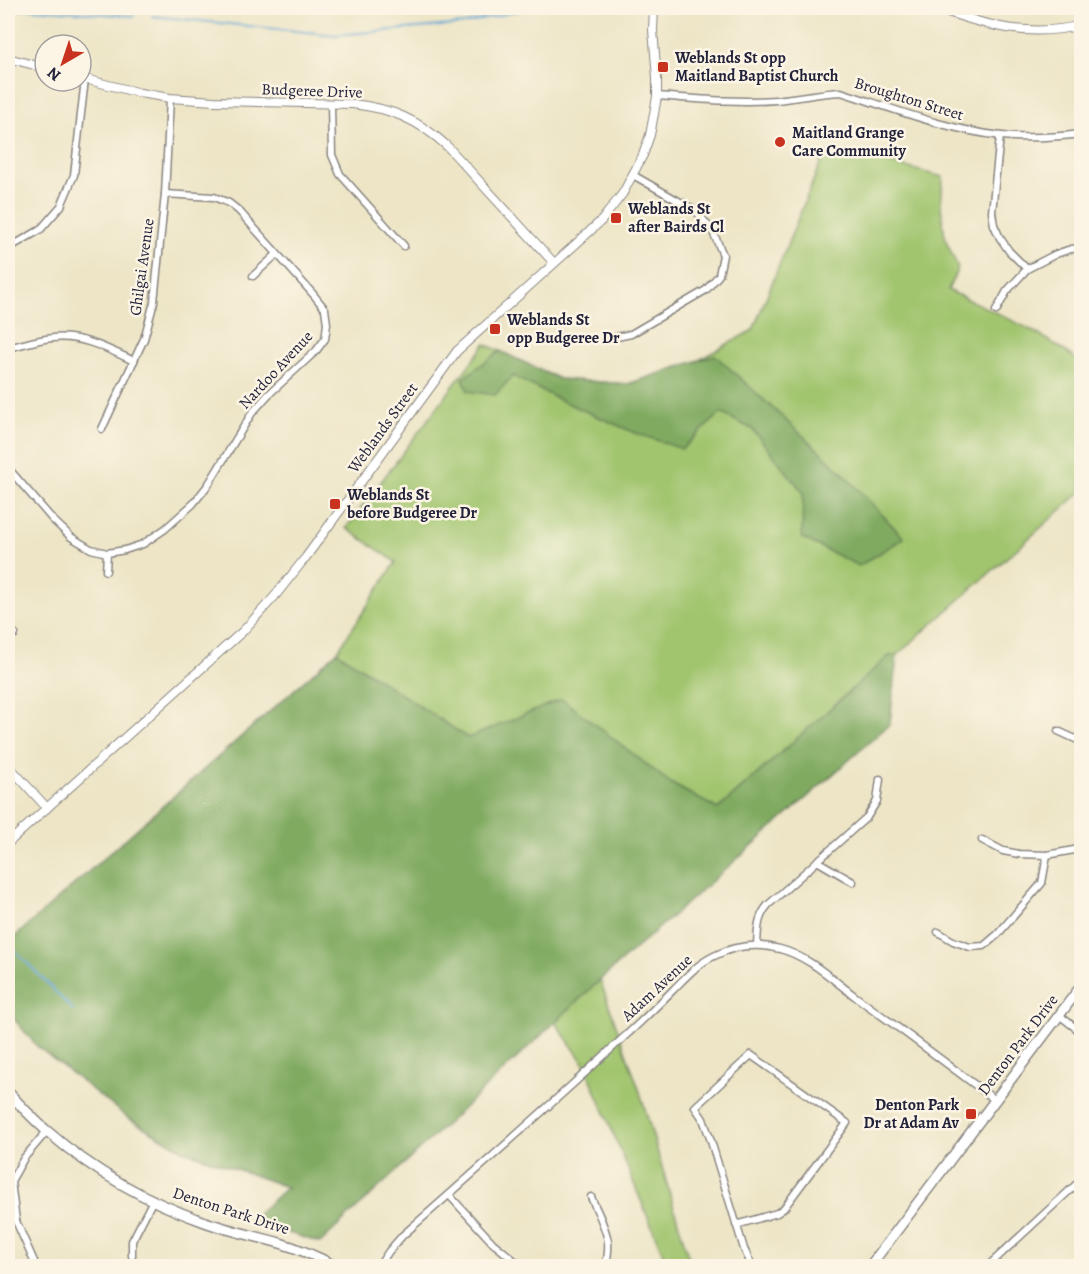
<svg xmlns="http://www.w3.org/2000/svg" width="1089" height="1274" viewBox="0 0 1089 1274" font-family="Alegreya,serif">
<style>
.green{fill:#a1c56e;stroke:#627454;stroke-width:1.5}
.forest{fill:#80aa61;stroke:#51664e;stroke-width:1.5}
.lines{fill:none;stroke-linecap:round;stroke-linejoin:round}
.stream{stroke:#5ea4d4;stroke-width:2}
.minor-casing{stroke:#888480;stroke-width:9}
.tertiary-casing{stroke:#888480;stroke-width:10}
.secondary-casing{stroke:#888480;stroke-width:12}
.minor{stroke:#fff;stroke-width:6}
.tertiary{stroke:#fff;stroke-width:8}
.secondary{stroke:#fff;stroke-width:9}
.poi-dot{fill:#c8321e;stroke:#fcf5e5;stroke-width:2}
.labels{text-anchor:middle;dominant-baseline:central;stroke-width:5;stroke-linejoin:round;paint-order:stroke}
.poi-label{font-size:16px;font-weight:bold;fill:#22223b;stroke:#fcf5e5;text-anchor:start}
.street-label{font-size:16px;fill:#22223b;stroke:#fcf5e5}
</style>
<rect width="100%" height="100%" fill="#fcf5e5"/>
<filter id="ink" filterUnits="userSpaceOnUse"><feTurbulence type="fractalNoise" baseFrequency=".0167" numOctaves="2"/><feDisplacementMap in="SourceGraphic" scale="12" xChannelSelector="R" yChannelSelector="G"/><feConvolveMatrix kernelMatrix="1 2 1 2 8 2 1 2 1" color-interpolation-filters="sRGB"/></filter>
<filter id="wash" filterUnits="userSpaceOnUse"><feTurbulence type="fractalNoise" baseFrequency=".008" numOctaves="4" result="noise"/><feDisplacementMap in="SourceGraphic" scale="24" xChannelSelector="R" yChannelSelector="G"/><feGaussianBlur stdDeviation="1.35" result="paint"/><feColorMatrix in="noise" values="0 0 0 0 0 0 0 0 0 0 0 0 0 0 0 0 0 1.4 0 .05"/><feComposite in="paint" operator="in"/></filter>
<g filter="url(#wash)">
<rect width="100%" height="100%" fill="#ede5c6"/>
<g class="green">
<path d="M824 154H856L943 177 941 206 945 238 958 268 948 290C994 312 1041 331 1081 363V492L897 655 287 1187 183 1150 128 1118 37 1046 8 1012V943L337 652 396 562 346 528 485 344 559 379 628 384 699 360 753 330Z"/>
<path d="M600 980 640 1092 691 1266H668L585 1065 555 1022Z"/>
</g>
<g class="forest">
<path d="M500 351 559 379 628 384 715 355 840 470 904 538 859 566 802 538 803 492 752 429 721 413 682 449 633 432 562 401 513 376 495 395 468 391 463 378Z"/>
<path d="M337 652 468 738 562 699 672 784 718 809 889 656 897 655 890 724 600 980 320 1243 250 1221 287 1187 183 1150 128 1118 37 1046 8 1012V943Z"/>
</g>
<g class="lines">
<g class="stream">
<path d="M16 8 134 16"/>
<path d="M152 16 335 35 465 24 529 8"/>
<path d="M8 943 73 1010"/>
</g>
</g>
</g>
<g filter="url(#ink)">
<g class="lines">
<g class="minor-casing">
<g id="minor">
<path d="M657 96C697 99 736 103 776 100 798 98 819 93 841 92 894 109 947 130 1002 136 1029 139 1055 137 1082 134"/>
<path d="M331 104 332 155 340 174 404 246"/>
<path d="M1000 136 992 212 994 225 1000 238 1009 251 1027 269"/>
<path d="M8 247 12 246 40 230 61 206 74 175 85 79"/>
<path d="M253 276 277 254"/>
<path d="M996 311 1007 291 1027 269 1056 254 1071 249 1082 248"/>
<path d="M612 338 631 334 706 290 719 275 723 255 713 232 696 211 633 175"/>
<path d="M8 348C22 345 38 339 53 338 82 335 108 349 134 361"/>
<path d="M102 429 144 339 154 302 165 194 170 98"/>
<path d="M8 468 53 520 71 537 91 549 107 553 125 550 143 544 165 529 193 504 208 485 252 413 268 395 316 351 325 339 327 324 325 309 313 294 239 211 229 203 214 197 165 194"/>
<path d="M106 571 107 553"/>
<path d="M8 626 15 634"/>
<path d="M1058 731 1082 742"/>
<path d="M982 840 1003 851 1019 854 1047 855 1074 850 1082 851"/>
<path d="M817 861 853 882"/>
<path d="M938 932 953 941 970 947 984 946 998 934 1042 883 1047 855"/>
<path d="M757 945C758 929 757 918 768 905L867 817 877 801 880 779"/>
<path d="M1059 1015 1082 1033"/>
<path d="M449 1195 493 1243 521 1266"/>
<path d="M591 1197C597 1211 606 1227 608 1242 609 1250 607 1259 606 1266"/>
<path d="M736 1225 777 1213 784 1208 847 1123 751 1055 695 1107 703 1119 710 1138 744 1249 752 1266"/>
<path d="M132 1256V1241L153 1200"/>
<path d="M36 1266 16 1221 11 1181 24 1158 47 1131"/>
<path d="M379 1266 389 1251 403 1235C477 1170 551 1105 623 1038 640 1023 656 1007 672 991 685 978 697 964 714 956 735 945 757 943 780 949 808 956 833 980 856 997 903 1031 949 1065 995 1100"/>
<path d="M988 1266 1082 1179"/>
</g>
</g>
<g class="tertiary-casing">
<g id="tertiary">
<path d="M937 8C986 26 1028 38 1082 25"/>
<path d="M8 58 45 68"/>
<path d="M81 78 140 93 170 98 214 101 352 104C391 108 419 120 448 147L554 263"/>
<path d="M8 765 47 808"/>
<path d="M8 843 243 631 275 596 306 557 457 351 588 233 602 220 623 193 643 155 650 135 654 114 657 96V78L653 30 654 8"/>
</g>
</g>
<g class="secondary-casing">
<g id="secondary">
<path d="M8 1092C20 1105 33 1119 47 1131 93 1171 148 1202 205 1222 230 1231 255 1236 280 1243 300 1249 318 1257 335 1266"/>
<path d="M870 1266 1082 985"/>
</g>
</g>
<use href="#minor" class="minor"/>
<use href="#tertiary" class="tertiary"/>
<use href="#secondary" class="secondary"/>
</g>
</g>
<g class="poi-dot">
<rect x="657" y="61" width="12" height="12" rx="3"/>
<circle cx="780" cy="142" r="6"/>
<rect x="610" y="212" width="12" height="12" rx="3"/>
<rect x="489" y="323" width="12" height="12" rx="3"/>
<rect x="329" y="498" width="12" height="12" rx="3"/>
<rect x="965" y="1108" width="12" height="12" rx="3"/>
</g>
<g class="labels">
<g class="poi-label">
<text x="675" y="58">Weblands St opp<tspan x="675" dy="18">Maitland Baptist Church</tspan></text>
<text x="792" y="133">Maitland Grange<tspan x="792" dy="18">Care Community</tspan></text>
<text x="628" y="209">Weblands St<tspan x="628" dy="18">after Bairds Cl</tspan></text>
<text x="507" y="320">Weblands St<tspan x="507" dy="18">opp Budgeree Dr</tspan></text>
<text x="347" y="495">Weblands St<tspan x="347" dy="18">before Budgeree Dr</tspan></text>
<text x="959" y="1105" text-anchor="end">Denton Park<tspan x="959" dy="18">Dr at Adam Av</tspan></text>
</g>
<g class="street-label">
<text transform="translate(312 91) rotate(2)">Budgeree Drive</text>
<text transform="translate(909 99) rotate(17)">Broughton Street</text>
<text transform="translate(142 267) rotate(-82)">Ghilgai Avenue</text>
<text transform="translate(276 370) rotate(-47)">Nardoo Avenue</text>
<text transform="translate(383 428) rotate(-54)">Weblands Street</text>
<text transform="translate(657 988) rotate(-43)">Adam Avenue</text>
<text transform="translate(1018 1045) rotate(-53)">Denton Park Drive</text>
<text transform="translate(231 1211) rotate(18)">Denton Park Drive</text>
</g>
</g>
<rect width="1089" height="1274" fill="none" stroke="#fcf5e5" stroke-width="30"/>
<g transform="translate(63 63) rotate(219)"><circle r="28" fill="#fcf5e5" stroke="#a5a1a1" stroke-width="1.5"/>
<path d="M0-4.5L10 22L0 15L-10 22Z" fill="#c8321e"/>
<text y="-9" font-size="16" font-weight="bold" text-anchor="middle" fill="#22223b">N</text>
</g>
</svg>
